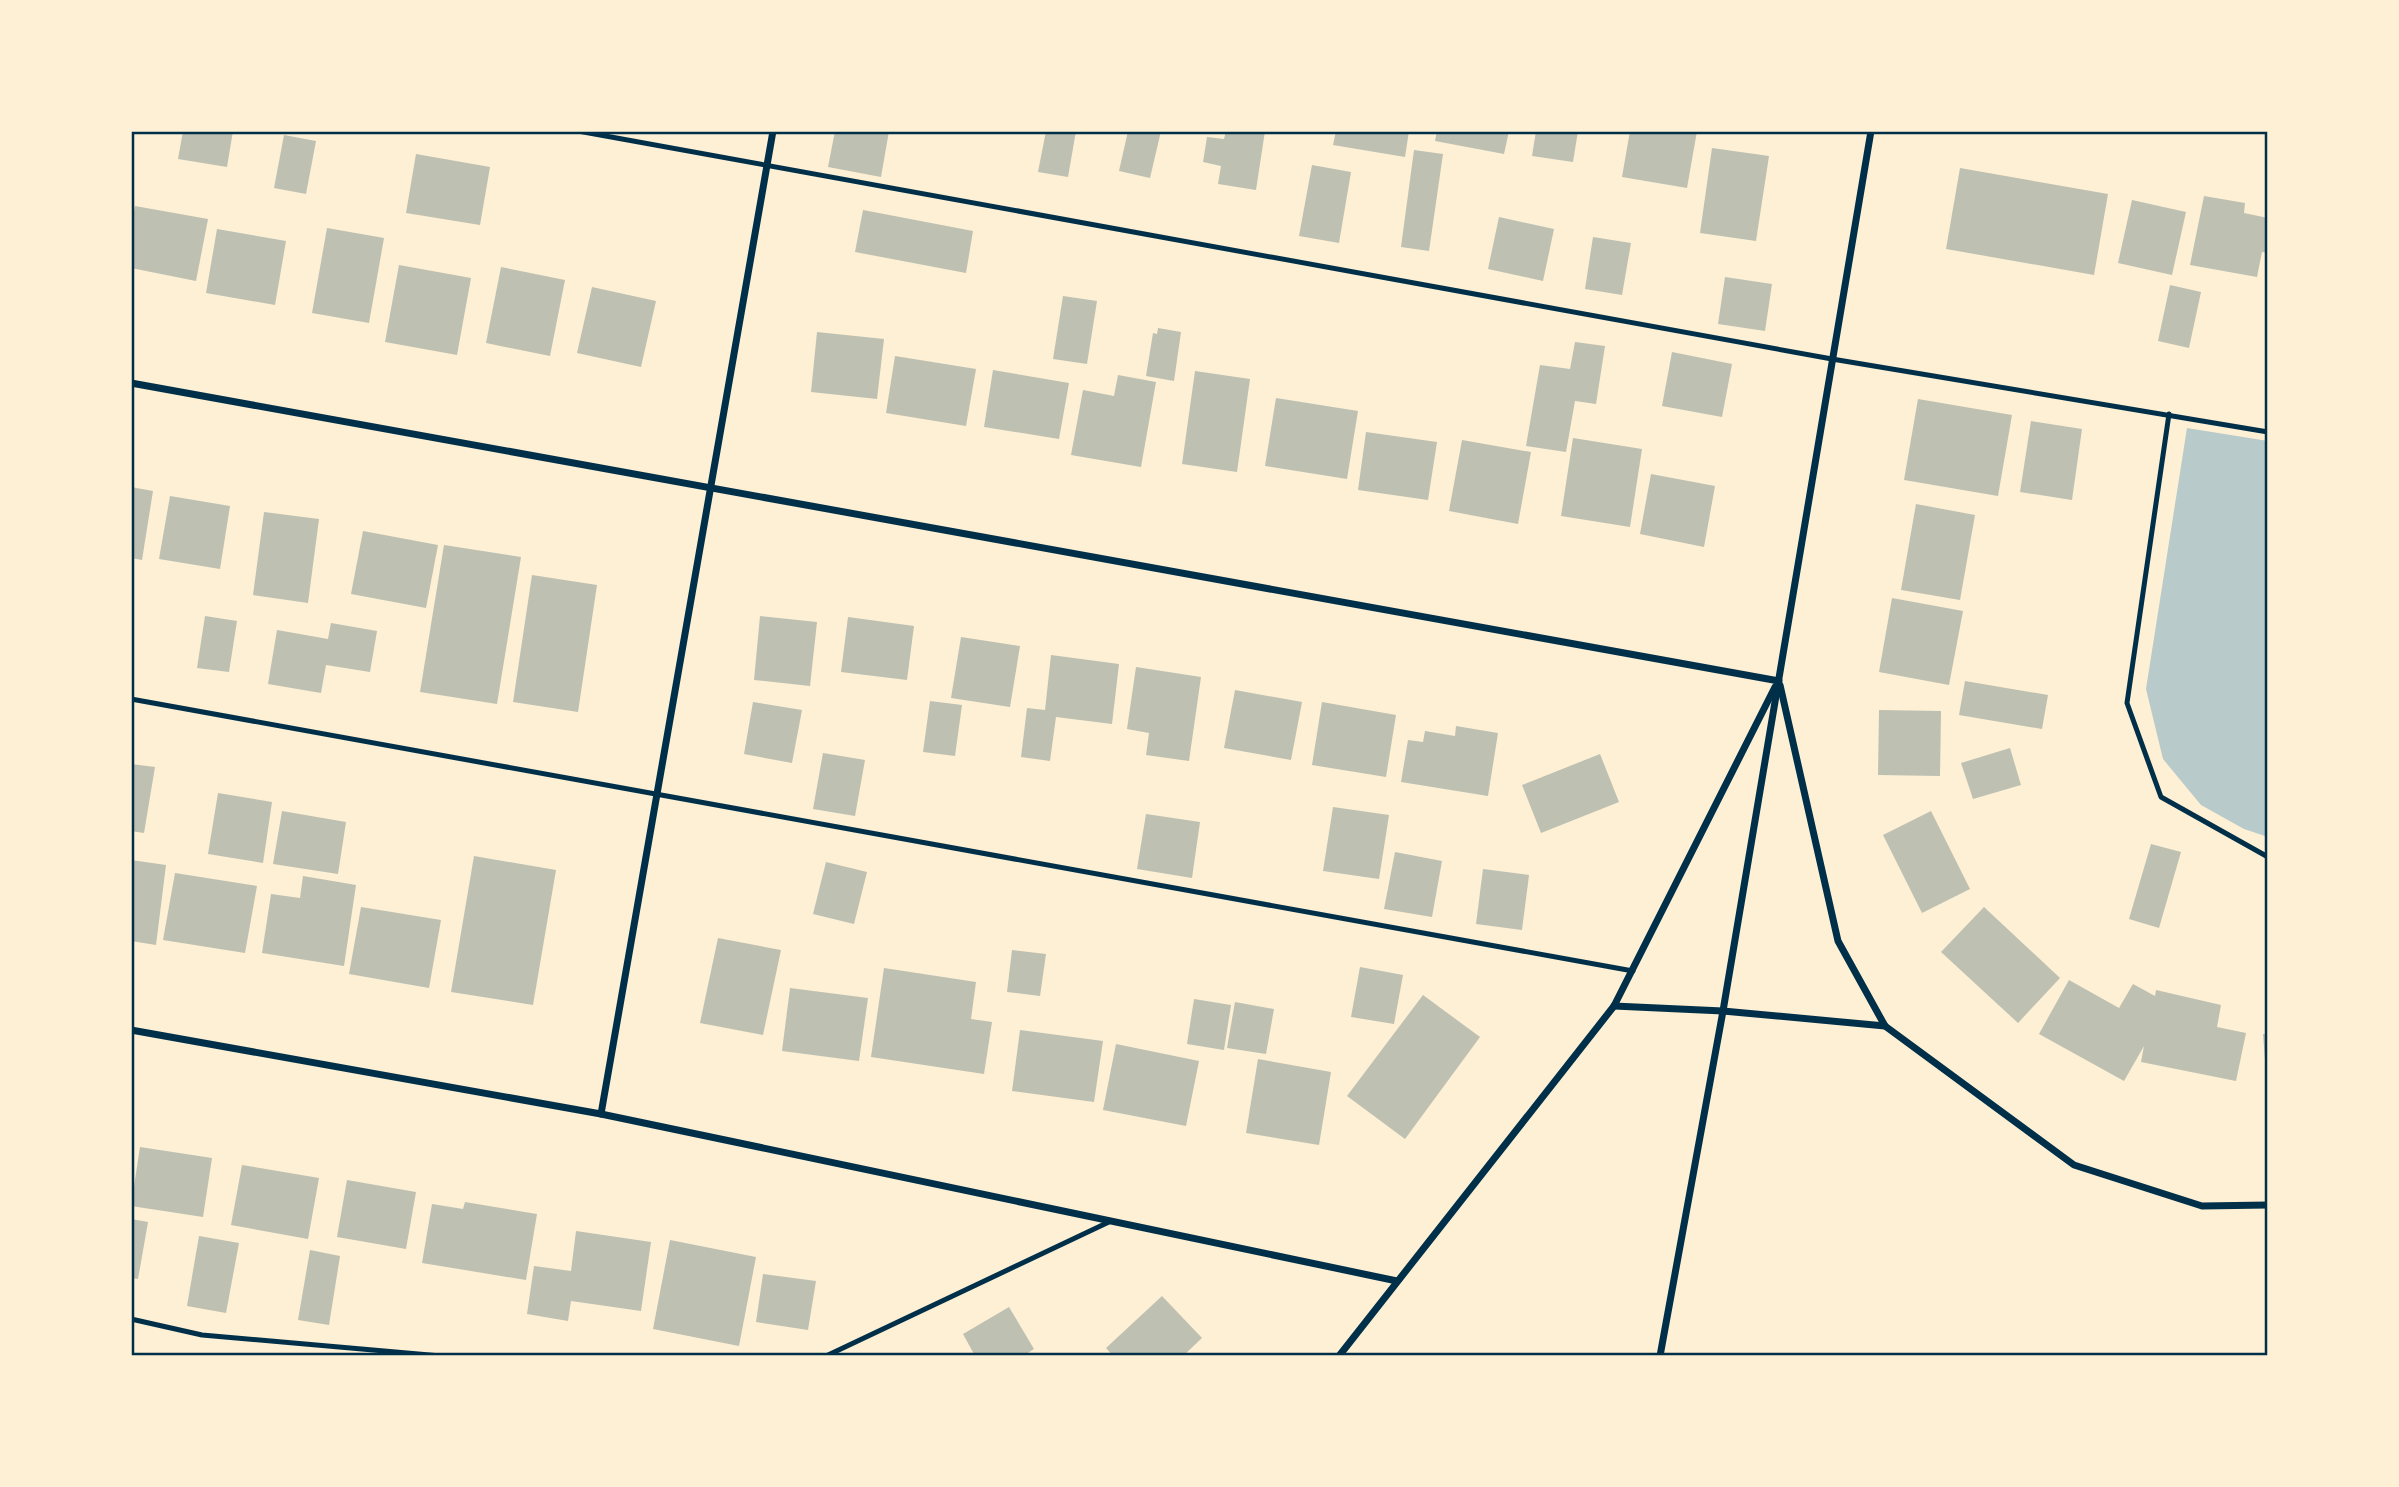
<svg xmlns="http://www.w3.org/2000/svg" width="2399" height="1487" viewBox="0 0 2399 1487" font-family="'Varela Round',sans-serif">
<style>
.green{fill:#b9caca}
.building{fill:#bec0b2}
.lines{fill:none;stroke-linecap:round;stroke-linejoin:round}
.service{stroke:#003049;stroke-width:5}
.minor{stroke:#003049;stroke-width:7}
.neatline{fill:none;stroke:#003049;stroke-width:2.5}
</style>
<rect width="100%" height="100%" fill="#fdf0d5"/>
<path class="green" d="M2187 428 2268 441V837L2244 829 2201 805 2163 759 2146 689Z"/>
<g class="building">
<path d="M183 131H233L227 167 178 159Z"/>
<path d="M835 131H889L881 177 828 167Z"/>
<path d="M1046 131H1076L1068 177 1038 172Z"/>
<path d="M1128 131H1161L1150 178 1119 171Z"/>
<path d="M1226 131H1265L1256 190 1218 184 1221 166 1203 162 1207 137 1224 139Z"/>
<path d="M1336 131H1409L1405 157 1333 145Z"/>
<path d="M1437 131H1509L1504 154 1435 141Z"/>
<path d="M1536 131H1578L1573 162 1532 156Z"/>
<path d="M1630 131H1697L1687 188 1622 177Z"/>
<path d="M284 135 316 141 306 194 274 188Z"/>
<path d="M1712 148 1769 156 1756 241 1700 233Z"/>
<path d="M1414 150 1443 154 1429 251 1401 247Z"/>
<path d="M416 154 490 167 480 225 406 213Z"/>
<path d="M1312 165 1351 172 1339 243 1299 236Z"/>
<path d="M1960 168 2108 194 2094 275 1946 249Z"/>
<path d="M2204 196 2245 203 2244 213 2268 218V253L2262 252 2257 277 2190 265Z"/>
<path d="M2132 200 2186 212 2172 275 2118 263Z"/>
<path d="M135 206 208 219 196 281 131 268V228Z"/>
<path d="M863 210 973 231 966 273 855 252Z"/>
<path d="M1499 217 1554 229 1543 281 1488 269Z"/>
<path d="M327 228 384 238 369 323 312 313Z"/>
<path d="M217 229 286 241 275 305 206 293Z"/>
<path d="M1593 237 1631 243 1622 295 1585 289Z"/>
<path d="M399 265 471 278 457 355 385 342Z"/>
<path d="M501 267 565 280 550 356 486 343Z"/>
<path d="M1725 277 1772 284 1765 331 1718 324Z"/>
<path d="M2170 285 2201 292 2189 348 2158 341Z"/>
<path d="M592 287 656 301 641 367 577 353Z"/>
<path d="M1063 296 1097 301 1087 364 1053 359Z"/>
<path d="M1158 328 1181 332 1174 381 1146 376 1153 333 1157 334Z"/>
<path d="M817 332 884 339 877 399 811 392Z"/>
<path d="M1575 342 1605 346 1596 404 1575 401 1566 452 1526 446 1540 365 1570 369Z"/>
<path d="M1672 352 1732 364 1722 417 1662 406Z"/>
<path d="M895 356 976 369 966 426 886 413Z"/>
<path d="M993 370 1069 383 1059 439 984 427Z"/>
<path d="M1195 371 1250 379 1237 472 1182 464Z"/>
<path d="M1118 375 1156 382 1141 467 1071 455 1083 390 1114 396Z"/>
<path d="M1276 398 1358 411 1347 479 1265 466Z"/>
<path d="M1918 399 2012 415 1998 496 1904 480Z"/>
<path d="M2031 421 2082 429 2072 500 2020 492Z"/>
<path d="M1366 432 1437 442 1428 500 1358 490Z"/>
<path d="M1573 438 1642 449 1630 527 1561 516Z"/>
<path d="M1462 440 1531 452 1518 524 1449 511Z"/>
<path d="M1651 474 1715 486 1704 547 1640 534Z"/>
<path d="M131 487 153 491 142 560 131 558Z"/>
<path d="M170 496 230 506 220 569 159 559Z"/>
<path d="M1916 504 1975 515 1960 600 1901 590Z"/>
<path d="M264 512 319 519 308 603 253 595Z"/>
<path d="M363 531 438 545 426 608 351 594Z"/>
<path d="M444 545 521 557 497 704 420 692Z"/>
<path d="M532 575 597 585 578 712 513 702Z"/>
<path d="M1892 598 1963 611 1949 685 1879 672Z"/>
<path d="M205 616 237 621 229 672 197 668Z"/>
<path d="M760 616 817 622 810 686 754 680Z"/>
<path d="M848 617 914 626 907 680 841 672Z"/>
<path d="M331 623 377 631 370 672 326 665 321 693 268 684 277 630 328 639Z"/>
<path d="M961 637 1020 646 1010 707 951 698Z"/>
<path d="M1051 655 1119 664 1112 724 1056 717 1050 761 1021 757 1027 708 1045 710Z"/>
<path d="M1136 667 1201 677 1189 761 1146 755 1149 733 1127 729Z"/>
<path d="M1965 681 2048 695 2042 729 1959 715Z"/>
<path d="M1235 690 1302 702 1291 760 1224 748Z"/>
<path d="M930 701 962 705 955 756 923 752Z"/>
<path d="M753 702 802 710 792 763 744 754Z"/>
<path d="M1322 702 1396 715 1386 777 1312 765Z"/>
<path d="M1879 710 1941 711 1940 776 1878 775Z"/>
<path d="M1456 726 1498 733 1488 796 1401 782 1408 740 1423 742 1425 731 1455 736Z"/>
<path d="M2010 748 2021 785 1973 799 1961 763Z"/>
<path d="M823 753 865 760 855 816 813 809Z"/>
<path d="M1600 754 1619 802 1541 833 1522 785Z"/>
<path d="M131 764 155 767 144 833 131 831Z"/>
<path d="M218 793 272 802 263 863 208 854Z"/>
<path d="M1333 807 1389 815 1379 879 1323 871Z"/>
<path d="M282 811 346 822 338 874 273 864Z"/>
<path d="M1931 811 1970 889 1922 913 1883 835Z"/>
<path d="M1146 814 1200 822 1192 878 1137 869Z"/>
<path d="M2151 844 2181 852 2159 928 2129 919Z"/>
<path d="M1395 852 1442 861 1432 917 1384 909Z"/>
<path d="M474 856 556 870 533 1005 451 992Z"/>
<path d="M131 860 166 865 156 945 131 941Z"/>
<path d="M826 862 867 872 854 924 813 914Z"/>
<path d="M1483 869 1529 875 1522 930 1476 924Z"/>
<path d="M175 873 257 886 245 953 163 940Z"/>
<path d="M303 876 356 885 344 966 262 953 271 894 300 898Z"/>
<path d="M361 907 441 920 429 988 349 974Z"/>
<path d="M1984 907 2060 978 2018 1023 1941 952Z"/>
<path d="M718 938 781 950 763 1035 700 1023Z"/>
<path d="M1012 950 1046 954 1040 996 1007 992Z"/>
<path d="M1360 967 1403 975 1394 1024 1351 1017Z"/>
<path d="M884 968 976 982 971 1019 992 1022 984 1074 871 1057Z"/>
<path d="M2069 980 2119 1008 2133 984 2155 996 2156 990 2221 1005 2217 1027 2246 1033 2236 1081 2141 1062 2144 1046 2124 1081 2039 1034Z"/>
<path d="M790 988 868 998 859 1061 782 1051Z"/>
<path d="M1423 995 1480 1037 1405 1139 1347 1096Z"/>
<path d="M1194 999 1231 1005 1224 1050 1187 1044Z"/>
<path d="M1235 1002 1274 1009 1266 1054 1227 1048Z"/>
<path d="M1020 1030 1103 1041 1094 1102 1012 1091Z"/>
<path d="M2263 1034H2268V1073H2266Z"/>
<path d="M1116 1044 1199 1061 1186 1126 1103 1110Z"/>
<path d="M1258 1059 1331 1072 1319 1145 1246 1133Z"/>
<path d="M140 1147 212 1158 203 1217 131 1206Z"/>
<path d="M242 1165 319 1178 308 1239 231 1225Z"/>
<path d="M347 1180 416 1192 406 1249 337 1237Z"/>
<path d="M465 1202 537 1214 526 1280 422 1263 432 1204 463 1209Z"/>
<path d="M131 1219 148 1222 138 1279 131 1278Z"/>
<path d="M576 1231 651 1242 641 1311 571 1301 568 1321 527 1314 534 1266 571 1271Z"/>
<path d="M199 1236 239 1243 226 1313 187 1306Z"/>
<path d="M670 1240 756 1257 739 1346 653 1329Z"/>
<path d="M310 1250 340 1256 329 1325 298 1320Z"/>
<path d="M763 1274 816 1281 808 1330 756 1322Z"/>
<path d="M1162 1296 1202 1338 1183 1356H1113L1106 1348Z"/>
<path d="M1009 1307 1034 1349 1023 1356H975L963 1334Z"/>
</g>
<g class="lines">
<g class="service">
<path d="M578 131 1832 359 2268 432"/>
<path d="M2169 414 2127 703 2161 797 2268 857"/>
<path d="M131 699 1633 971"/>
<path d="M131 1319 202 1335 441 1356"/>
<path d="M826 1356 1111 1221"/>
</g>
<g class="minor">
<path d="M131 383 1779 681"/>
<path d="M1780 685 1838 941 1885 1026 2074 1165 2202 1206 2268 1205"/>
<path d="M1614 1006 1723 1011 1885 1026"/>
<path d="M131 1030 601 1114 1397 1281"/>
<path d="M601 1114C657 786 718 459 773 131"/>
<path d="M1339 1356 1614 1006 1775 687"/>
<path d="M1660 1356 1723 1011 1871 131"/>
</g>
</g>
<rect width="2399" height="1487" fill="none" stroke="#fdf0d5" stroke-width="266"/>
<rect x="133" y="133" width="2133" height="1221" class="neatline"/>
</svg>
